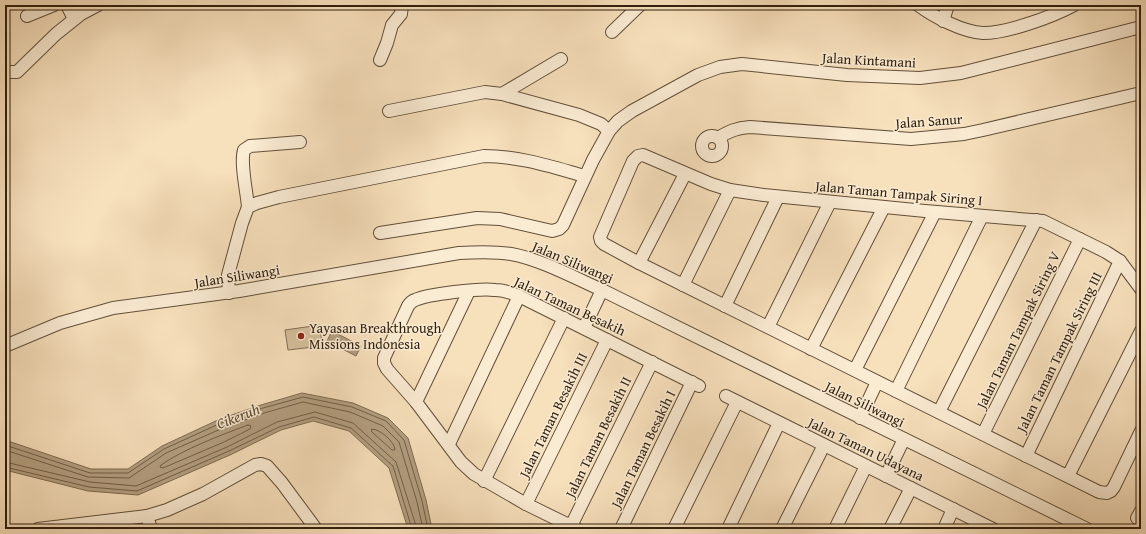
<svg xmlns="http://www.w3.org/2000/svg" width="1146" height="534" viewBox="0 0 1146 534" font-family="'Gentium Book Plus',serif">
<style>
.green{fill:#d5bf9e;stroke:#826f56}
.water{fill:#b39e80;stroke:#7f6b52}
.lines{fill:none;stroke-linecap:round;stroke-linejoin:round}
.shore{stroke:#725e46;stroke-width:1}
.minor-casing{stroke:#624f39;stroke-width:14}
.minor{stroke:#faebd3;stroke-width:12}
.poi-dot{fill:#8f2418;stroke:#faebd3;stroke-width:1.5}
.labels{text-anchor:middle;dominant-baseline:central;stroke-width:3;stroke-linejoin:round;paint-order:stroke}
.street-label{font-size:14px;fill:#301f0d;stroke:#faebd3}
.poi-label{font-size:14px;fill:#301f0d;stroke:#faebd3;text-anchor:start}
.water-label{font-size:15px;font-style:italic;fill:#5e4b35;stroke:#faebd3}
</style>
<rect width="100%" height="100%" fill="#f7e0bc"/>
<filter id="stains"><feTurbulence type="fractalNoise" baseFrequency=".005" numOctaves="4"/><feColorMatrix values="0 0 0 0 .2 0 0 0 0 .09 0 0 0 0 .02 0 0 0 .5 -.17"/></filter>
<radialGradient id="worn" r=".72"><stop offset=".6" stop-color="#630" stop-opacity="0"/><stop offset="1" stop-color="#630" stop-opacity=".3"/></radialGradient>
<path class="green" d="M320 325 322 346 288 350 285 330Z"/>
<g class="water">
<path d="M332 331 361 346 356 356 327 341Z"/>
<path d="M302 393 353 403 388 418 408 438 426 500 432 529H408L389 468 349 431 313 421 281 430 230 455 138 495 88 491 5 470V440L91 469H128L162 446 220 419 261 405Z"/>
</g>
<g class="lines">
<g class="shore">
<path d="M248 425 251 426 250 429 224 442 163 468 160 467 161 465C184 449 221 435 248 425Z"/>
<path d="M372 429C380 429 395 442 395 450H392L372 432Z"/>
<path d="M5 445 90 473H128L164 449 221 423 263 408 303 397 352 407 386 421 404 440 422 501 428 529"/>
<path d="M5 450 88 477 129 478 166 453 223 428 264 413 303 402 350 412 383 426 399 442 417 502 423 529"/>
<path d="M5 462 90 482 136 486 227 447 277 422 315 412 353 423 396 462 417 529"/>
<path d="M5 467 89 487 137 491 229 451 279 427 314 417 351 428 393 466 412 529"/>
</g>
<g class="minor-casing">
<g id="minor">
<path d="M67 5 74 19"/>
<path d="M918 5C934 17 963 32 983 33 1007 33 1052 17 1074 5"/>
<path d="M27 16 54 5"/>
<path d="M943 21 948 5"/>
<path d="M612 32 640 5"/>
<path d="M380 60 387 43 392 25 401 14 402 5"/>
<path d="M5 72H17L56 34 81 14 98 5"/>
<path d="M502 94 561 59"/>
<path d="M389 111 485 92 502 94 579 115 601 124 609 131"/>
<circle cx="712" cy="146" r="10"/>
<path d="M718 138C729 131 737 128 750 127L911 139 964 134 983 130 1141 93"/>
<path d="M248 207C247 193 240 163 244 150L250 146 300 142"/>
<path d="M380 233 477 218 500 219 552 231 559 229 563 225 593 160 609 131 618 121 632 111 698 75 720 67 742 64 847 75 920 78 961 73 1141 27"/>
<path d="M639 263 685 174"/>
<path d="M683 285 730 190"/>
<path d="M1141 289 1120 261 1106 252 1043 221 925 211 764 195 730 190 711 184 643 155 638 156 633 161 600 237 601 241 604 244 639 263 1099 492 1107 493 1111 491 1114 487 1141 431"/>
<path d="M229 293 228 275 242 223 248 207 257 203 279 197 484 156C519 156 552 167 585 176"/>
<path d="M725 306 778 197"/>
<path d="M768 327 830 202"/>
<path d="M584 328 602 290"/>
<path d="M5 346 60 323 113 308 239 291 459 253C476 252 493 251 511 254 540 259 575 278 602 290L1087 529"/>
<path d="M811 349 884 207"/>
<path d="M855 370 935 212"/>
<path d="M896 391 982 216"/>
<path d="M726 396 993 529"/>
<path d="M416 402 469 291"/>
<path d="M939 412 1036 220"/>
<path d="M860 418 877 382"/>
<path d="M983 434 1080 239"/>
<path d="M449 444 519 296"/>
<path d="M1026 456 1120 261"/>
<path d="M886 476 904 439"/>
<path d="M1068 476 1141 331"/>
<path d="M484 481 564 318"/>
<path d="M526 504 607 340"/>
<path d="M147 516 151 529"/>
<path d="M1137 518 1141 511"/>
<path d="M571 526 652 362"/>
<path d="M38 529 147 516 167 510 203 494 255 465 261 464 267 466 282 483 316 529"/>
<path d="M577 529 526 504 474 474 461 462 416 402 387 369 384 363V358L408 306C410 303 412 301 415 300 428 294 480 288 495 290 503 290 512 293 519 296L699 386"/>
<path d="M621 529 692 382"/>
<path d="M674 529 737 402"/>
<path d="M728 529 779 423"/>
<path d="M782 529 824 445"/>
<path d="M835 529 866 466"/>
<path d="M890 529 911 488"/>
<path d="M944 529 953 509"/>
</g>
</g>
<use href="#minor" class="minor"/>
</g>
<circle class="poi-dot" cx="301" cy="336" r="4"/>
<g class="labels">
<g class="street-label">
<text transform="translate(869 60) rotate(3)">Jalan Kintamani</text>
<text transform="translate(929 121) rotate(-4)">Jalan Sanur</text>
<text transform="translate(899 193) rotate(5)">Jalan Taman Tampak Siring I</text>
<text transform="translate(573 262) rotate(23)">Jalan Siliwangi</text>
<text transform="translate(237 276) rotate(-9)">Jalan Siliwangi</text>
<text transform="translate(570 306) rotate(25)">Jalan Taman Besakih</text>
<text transform="translate(1018 330) rotate(-64)">Jalan Taman Tampak Siring V</text>
<text transform="translate(1059 352) rotate(-64)">Jalan Taman Tampak Siring III</text>
<text transform="translate(865 404) rotate(26)">Jalan Siliwangi</text>
<text transform="translate(553 415) rotate(-64)">Jalan Taman Besakih III</text>
<text transform="translate(598 437) rotate(-64)">Jalan Taman Besakih II</text>
<text transform="translate(643 449) rotate(-64)">Jalan Taman Besakih I</text>
<text transform="translate(866 449) rotate(26)">Jalan Taman Udayana</text>
</g>
<g class="poi-label">
<text x="309" y="328">Yayasan Breakthrough<tspan x="309" dy="16">Missions Indonesia</tspan></text>
</g>
<g class="water-label">
<text transform="translate(238 416) rotate(-21)">Cikeruh</text>
</g>
</g>
<rect width="1146" height="534" fill="none" stroke="#f7e0bc" stroke-width="20"/>
<rect x="6" y="6" width="1134" height="522" fill="none" stroke="#301f0d" stroke-width="2"/>
<rect x="10" y="10" width="1126" height="514" fill="none" stroke="#301f0d"/>
<rect width="100%" height="100%" filter="url(#stains)"/>
<rect width="100%" height="100%" fill="url(#worn)"/>
</svg>
